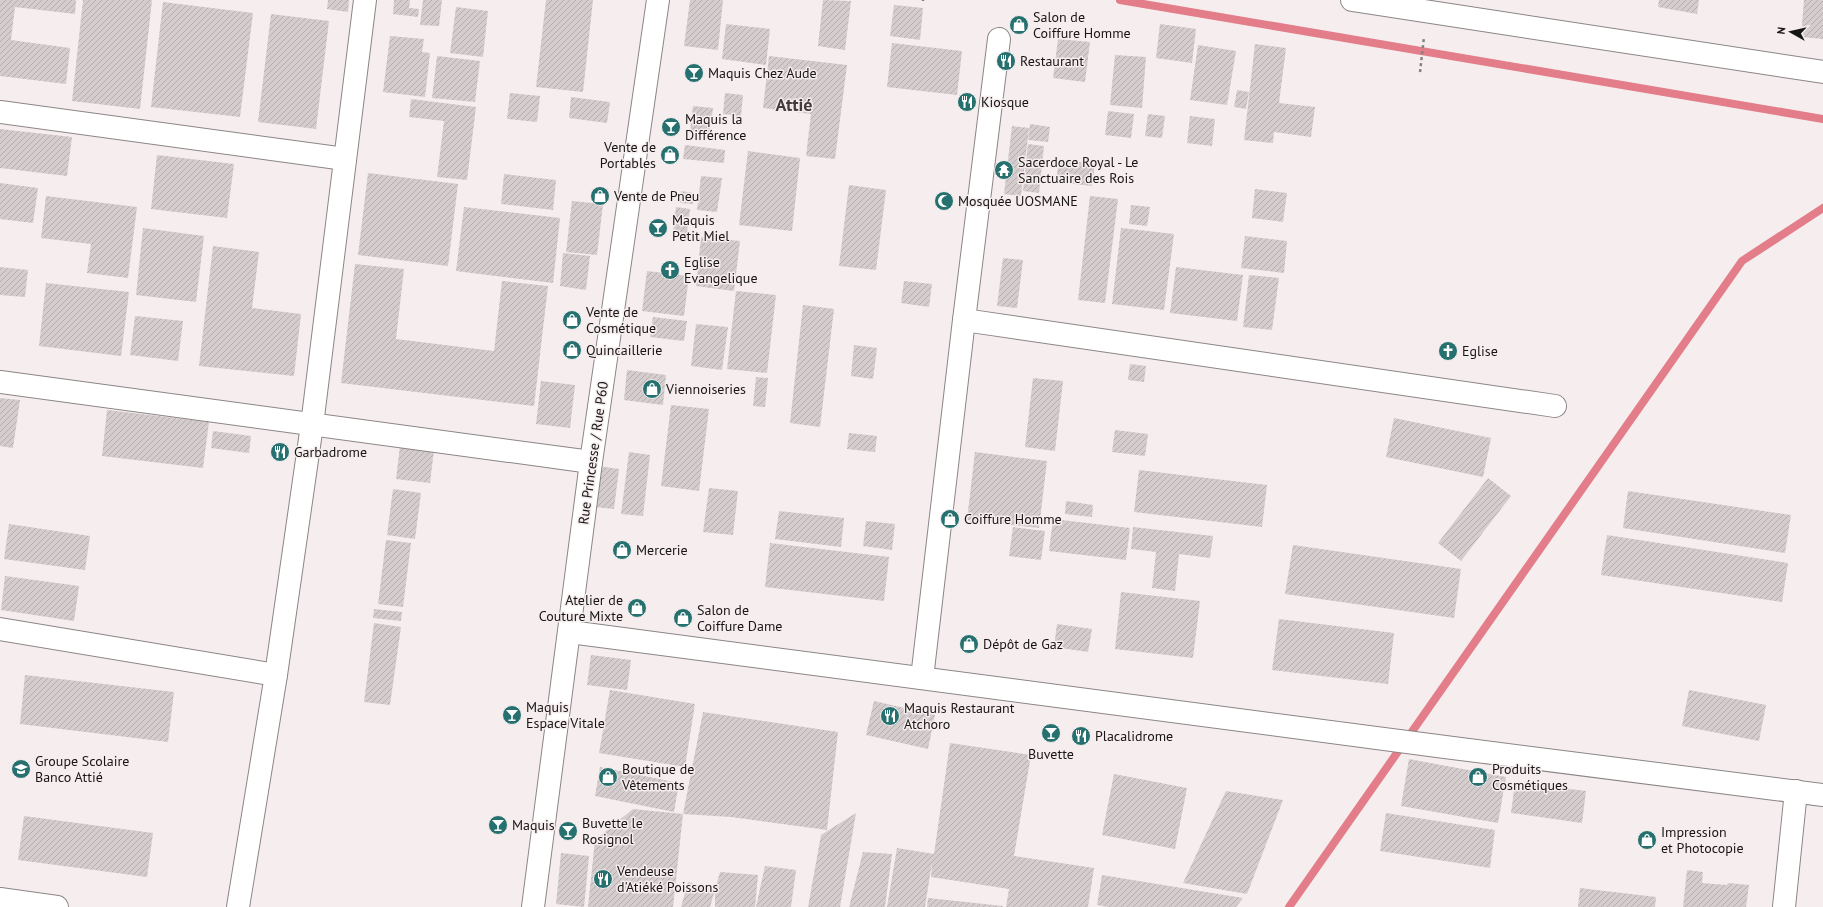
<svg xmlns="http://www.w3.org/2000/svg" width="1823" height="907" viewBox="0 0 1823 907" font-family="'PT Sans',sans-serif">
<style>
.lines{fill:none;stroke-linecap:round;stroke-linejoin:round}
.stream{stroke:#e37d89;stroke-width:8}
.building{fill:url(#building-hatch)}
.street-casing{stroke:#8c8586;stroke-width:24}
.secondary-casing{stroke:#8c8586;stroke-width:24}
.path{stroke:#868181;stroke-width:2.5;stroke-dasharray:3 3;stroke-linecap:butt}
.street{stroke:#fff;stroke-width:22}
.secondary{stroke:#fff;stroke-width:22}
.labels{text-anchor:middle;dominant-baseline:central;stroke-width:3;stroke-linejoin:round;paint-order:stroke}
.poi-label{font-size:14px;fill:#181515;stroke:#f6eeee;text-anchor:start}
.street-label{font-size:14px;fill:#181515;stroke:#f6eeee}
.district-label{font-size:18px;font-weight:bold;fill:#413b3b;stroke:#f6eeee}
</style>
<defs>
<pattern id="building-hatch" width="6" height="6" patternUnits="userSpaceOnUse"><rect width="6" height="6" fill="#d4cccd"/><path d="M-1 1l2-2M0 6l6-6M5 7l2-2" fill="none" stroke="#b5aeaf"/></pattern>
</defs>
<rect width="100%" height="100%" fill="#f6eeee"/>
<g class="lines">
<g class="stream">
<path d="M1120 0 1823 119"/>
<path d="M1289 907 1742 261 1823 208"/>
</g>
</g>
<g class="building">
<path d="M0 0H76L75 14 15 7 11 40 70 48 66 84 0 76Z"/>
<path d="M83 0H152L140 109 72 101Z"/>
<path d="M328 0H349L348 12 327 9Z"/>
<path d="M394 0H410L409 8 419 9 418 17 393 14Z"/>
<path d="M423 0H442L439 26 420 25Z"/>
<path d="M546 0H593L583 92 536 87Z"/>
<path d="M690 0H723L718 50 684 46Z"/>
<path d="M823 0 851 1 845 50 818 46Z"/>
<path d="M1659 0H1699L1697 14 1658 7Z"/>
<path d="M1804 0H1823V39L1801 37Z"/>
<path d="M163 2 253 13 240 117 151 107Z"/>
<path d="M894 5 923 8 920 40 890 36Z"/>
<path d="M456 7 488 11 483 57 450 53Z"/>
<path d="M271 14 329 21 316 129 258 122Z"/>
<path d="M726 24 770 29 766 65 722 59Z"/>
<path d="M1160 24 1196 29 1192 63 1156 58Z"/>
<path d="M390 36 424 39 422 52 430 53 425 97 383 92Z"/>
<path d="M1058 39 1090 42 1085 82 1053 78Z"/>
<path d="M892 43 962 51 957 95 887 87Z"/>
<path d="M1255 44 1286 48 1279 103 1315 107 1311 137 1274 132 1273 143 1244 140Z"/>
<path d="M1198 45 1236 51 1227 105 1190 100Z"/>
<path d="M1115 55 1146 57 1142 108 1110 105Z"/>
<path d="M437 56 480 61 475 102 432 98Z"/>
<path d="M769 56 847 65 835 159 806 156 811 114 763 108Z"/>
<path d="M1237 90 1249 92 1246 109 1234 107Z"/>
<path d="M510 93 540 96 537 122 507 119Z"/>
<path d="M725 93 743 95 741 116 723 114Z"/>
<path d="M571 97 610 102 607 123 569 118Z"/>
<path d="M411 99 476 107 467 180 437 177 444 121 409 117Z"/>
<path d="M693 106 713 108 710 133 690 131Z"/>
<path d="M1108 111 1134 114 1131 138 1105 135Z"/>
<path d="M1148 114 1165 116 1162 138 1145 136Z"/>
<path d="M1190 116 1215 119 1212 146 1187 143Z"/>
<path d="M1030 124 1050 127 1048 142 1028 140Z"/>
<path d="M1012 126 1029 128 1021 196 1004 194Z"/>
<path d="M0 129 72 137 67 176 0 168Z"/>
<path d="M1028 144 1044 146 1039 193 1023 191Z"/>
<path d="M685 145 725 150 724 163 683 159Z"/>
<path d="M748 151 800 158 792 231 739 225Z"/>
<path d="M157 155 234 164 227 218 151 209Z"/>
<path d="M1059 159 1095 164 1092 186 1056 182Z"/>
<path d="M368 173 458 184 448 266 358 255Z"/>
<path d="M504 174 556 180 553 210 501 204Z"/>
<path d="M701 176 722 178 717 212 697 210Z"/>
<path d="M0 183 38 188 33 223 0 219Z"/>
<path d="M849 185 886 190 876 270 839 266Z"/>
<path d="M1255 189 1287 193 1283 222 1252 218Z"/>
<path d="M681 191 694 193 693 204 680 203Z"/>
<path d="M46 196 137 207 128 278 87 273 91 244 41 238Z"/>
<path d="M1090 196 1118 199 1105 303 1078 300Z"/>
<path d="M572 201 603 204 597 255 566 252Z"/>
<path d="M1131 205 1150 207 1147 226 1129 224Z"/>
<path d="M464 207 560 218 553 283 456 271Z"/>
<path d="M676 207 690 209 687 233 673 232Z"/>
<path d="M143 228 204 236 196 302 136 295Z"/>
<path d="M1121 228 1174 234 1164 310 1112 304Z"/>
<path d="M1245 236 1287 241 1284 273 1241 268Z"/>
<path d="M701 237 740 241 734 291 696 286Z"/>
<path d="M213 246 259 252 252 308 301 314 294 376 199 366Z"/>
<path d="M563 253 590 256 586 290 560 286Z"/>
<path d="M1003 258 1023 260 1017 308 997 306Z"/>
<path d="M355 264 404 269 396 339 494 351 502 281 548 286 534 406 341 383Z"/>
<path d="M0 267 28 270 25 297 0 295Z"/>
<path d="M1176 267 1243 275 1237 321 1170 313Z"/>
<path d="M647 271 689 276 684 316 642 311Z"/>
<path d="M1249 275 1279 278 1272 330 1243 327Z"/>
<path d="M904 281 932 284 929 307 901 303Z"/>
<path d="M46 283 129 292 121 356 39 346Z"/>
<path d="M736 291 776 295 767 373 727 369Z"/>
<path d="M803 305 834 309 820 427 790 423Z"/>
<path d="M135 316 183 321 178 361 130 355Z"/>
<path d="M653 317 687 321 684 341 650 337Z"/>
<path d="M696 324 728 327 722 370 691 366Z"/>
<path d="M854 345 877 348 873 379 851 376Z"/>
<path d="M1130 364 1146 366 1144 382 1128 380Z"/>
<path d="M627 370 666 375 663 405 624 400Z"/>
<path d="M756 377 768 378 765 407 753 406Z"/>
<path d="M1033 378 1063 381 1055 451 1025 447Z"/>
<path d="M541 381 575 385 570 428 536 424Z"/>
<path d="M0 398 20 400 13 448 0 446Z"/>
<path d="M671 405 709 409 699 491 661 486Z"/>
<path d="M107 410 209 422 203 468 102 456Z"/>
<path d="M1394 418 1491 438 1483 477 1386 457Z"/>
<path d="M1115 430 1148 434 1145 456 1112 452Z"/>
<path d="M213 431 251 436 249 453 211 448Z"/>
<path d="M849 433 877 436 875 452 847 449Z"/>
<path d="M400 446 434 450 430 483 396 479Z"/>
<path d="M629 452 650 455 643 516 621 514Z"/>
<path d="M975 452 1047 461 1039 528 967 520Z"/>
<path d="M598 466 619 469 614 509 594 507Z"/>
<path d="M1139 470 1267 485 1262 527 1134 512Z"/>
<path d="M1488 478 1511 496 1461 561 1438 543Z"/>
<path d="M709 488 738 491 733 535 703 532Z"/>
<path d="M393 489 421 493 415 539 387 535Z"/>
<path d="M1628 491 1791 515 1785 553 1623 528Z"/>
<path d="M1066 501 1093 505 1092 517 1065 514Z"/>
<path d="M779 511 844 518 841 547 775 539Z"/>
<path d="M1053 519 1130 528 1126 560 1049 551Z"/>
<path d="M866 521 895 524 892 550 863 546Z"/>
<path d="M9 524 90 536 85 570 4 559Z"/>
<path d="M1013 527 1045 531 1041 560 1009 556Z"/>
<path d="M1133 527 1213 536 1210 558 1179 554 1175 591 1152 588 1156 552 1131 549Z"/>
<path d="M1607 535 1788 563 1782 602 1601 575Z"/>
<path d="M386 540 411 543 403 607 378 604Z"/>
<path d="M770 543 889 557 884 601 765 587Z"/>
<path d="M1293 545 1461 569 1454 618 1285 594Z"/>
<path d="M5 576 79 586 74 621 1 610Z"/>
<path d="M1121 592 1200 601 1193 658 1115 649Z"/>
<path d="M374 609 402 612 401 621 373 618Z"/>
<path d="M1279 619 1394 633 1388 684 1272 670Z"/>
<path d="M374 623 401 627 390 705 364 702Z"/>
<path d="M1057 624 1092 629 1088 652 1054 647Z"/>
<path d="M591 655 631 660 627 690 587 685Z"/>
<path d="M25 675 174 692 168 742 20 724Z"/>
<path d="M610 690 695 704 685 767 599 753Z"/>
<path d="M1689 690 1766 705 1759 741 1682 726Z"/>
<path d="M874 701 935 715 928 749 866 735Z"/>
<path d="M703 712 838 732 827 830 731 817 683 814Z"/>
<path d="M950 743 1031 755 1014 856 1094 868 1088 907H1006L1009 889 931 877 932 862 925 907H887L897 848 934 854Z"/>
<path d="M1409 759 1506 777 1498 823 1401 806Z"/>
<path d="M600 767 679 783 674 812 595 796Z"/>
<path d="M1114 774 1187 788 1175 849 1102 835Z"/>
<path d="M1515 782 1586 791 1582 823 1511 813Z"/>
<path d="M1226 791 1283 800 1247 894 1183 883Z"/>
<path d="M633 809 683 814 673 907H588L595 840Z"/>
<path d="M856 813 840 907H808L821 835Z"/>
<path d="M1386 813 1495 830 1490 868 1380 851Z"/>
<path d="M24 816 153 833 147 877 18 860Z"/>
<path d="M863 852 892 854 885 907H849Z"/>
<path d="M561 853 589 856 584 907 556 904Z"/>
<path d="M765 866 796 870 791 907H756Z"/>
<path d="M1687 870 1703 872 1702 883 1727 885 1728 883 1749 885 1746 907H1683Z"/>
<path d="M720 872 758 875 755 907H715V890Z"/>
<path d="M1102 875 1243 898 1236 907H1108L1097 905Z"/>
<path d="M688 882 715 890 710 907H681Z"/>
<path d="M1580 888 1656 897 1655 907H1578Z"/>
<path d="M928 898 1003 906V907H927Z"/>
</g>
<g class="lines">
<g class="street-casing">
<g id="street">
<path d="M1352 0 1823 72"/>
<path d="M0 112 345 159"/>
<path d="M964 320 1555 406"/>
<path d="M0 382 591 462"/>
<path d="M0 629 276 675"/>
<path d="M570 632 1445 747 1823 795"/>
<path d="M922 678 964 320 999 39"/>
<path d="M0 899 57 907"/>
<path d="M238 907 276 675 312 425 365 0"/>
<path d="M1784 907 1796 791"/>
</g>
</g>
<g class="secondary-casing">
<path id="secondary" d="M533 907 591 462 658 0"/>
</g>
<g class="path">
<path d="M923 1V0"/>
<path d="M1420 72 1424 37"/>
</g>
<use href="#street" class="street"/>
<use href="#secondary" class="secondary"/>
</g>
<defs>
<g id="shop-disc" transform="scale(1)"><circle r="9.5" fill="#26716f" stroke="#f6eeee"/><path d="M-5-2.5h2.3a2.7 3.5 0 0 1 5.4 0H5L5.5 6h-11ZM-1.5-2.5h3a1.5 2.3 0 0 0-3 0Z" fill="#fff"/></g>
<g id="restaurant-disc" transform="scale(1)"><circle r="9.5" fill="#26716f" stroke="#f6eeee"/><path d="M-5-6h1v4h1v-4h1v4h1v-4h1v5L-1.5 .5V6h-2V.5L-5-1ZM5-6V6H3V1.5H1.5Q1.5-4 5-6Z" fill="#fff"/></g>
<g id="bar-disc" transform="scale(1)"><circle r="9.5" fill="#26716f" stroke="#f6eeee"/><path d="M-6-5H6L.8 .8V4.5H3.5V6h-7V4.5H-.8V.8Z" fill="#fff"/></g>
<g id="temple-disc" transform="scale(1)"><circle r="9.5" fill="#26716f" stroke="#f6eeee"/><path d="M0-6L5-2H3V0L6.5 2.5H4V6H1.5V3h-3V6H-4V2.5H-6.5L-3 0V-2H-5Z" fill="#fff"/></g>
<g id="mosque-disc" transform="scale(1)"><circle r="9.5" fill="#26716f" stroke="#f6eeee"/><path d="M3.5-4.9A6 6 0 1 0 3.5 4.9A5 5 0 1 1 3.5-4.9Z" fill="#fff"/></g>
<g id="church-disc" transform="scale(1)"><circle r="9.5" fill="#26716f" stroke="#f6eeee"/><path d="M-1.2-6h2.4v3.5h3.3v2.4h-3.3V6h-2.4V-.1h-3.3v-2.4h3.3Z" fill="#fff"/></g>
<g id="school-disc" transform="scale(1)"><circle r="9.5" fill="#26716f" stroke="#f6eeee"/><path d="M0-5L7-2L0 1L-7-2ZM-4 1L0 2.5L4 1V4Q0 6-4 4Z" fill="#fff"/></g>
</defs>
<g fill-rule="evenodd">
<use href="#shop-disc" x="1019" y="25"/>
<use href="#restaurant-disc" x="1006" y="61"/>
<use href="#bar-disc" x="694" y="73"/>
<use href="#restaurant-disc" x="967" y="102"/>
<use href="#bar-disc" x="671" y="127"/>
<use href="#shop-disc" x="670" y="155"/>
<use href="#temple-disc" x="1004" y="170"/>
<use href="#shop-disc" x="600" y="196"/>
<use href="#mosque-disc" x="944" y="201"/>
<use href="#bar-disc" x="658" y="228"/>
<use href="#church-disc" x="670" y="270"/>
<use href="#shop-disc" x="572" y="320"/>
<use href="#shop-disc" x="572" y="350"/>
<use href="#church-disc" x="1448" y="351"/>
<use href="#shop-disc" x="652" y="389"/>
<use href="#restaurant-disc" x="280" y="452"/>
<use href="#shop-disc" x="950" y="519"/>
<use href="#shop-disc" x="622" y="550"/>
<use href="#shop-disc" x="637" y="608"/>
<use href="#shop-disc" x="683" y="618"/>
<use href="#shop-disc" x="969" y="644"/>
<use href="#bar-disc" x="512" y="715"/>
<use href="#restaurant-disc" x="890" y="716"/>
<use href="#bar-disc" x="1051" y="733"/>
<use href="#restaurant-disc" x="1081" y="736"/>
<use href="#school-disc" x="21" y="769"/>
<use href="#shop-disc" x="608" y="777"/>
<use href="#shop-disc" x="1478" y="777"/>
<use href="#bar-disc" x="498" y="825"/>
<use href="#bar-disc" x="568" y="831"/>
<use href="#shop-disc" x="1647" y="840"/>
<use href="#restaurant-disc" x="603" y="879"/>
</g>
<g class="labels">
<g class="poi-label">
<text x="1033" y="17">Salon de<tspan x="1033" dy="16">Coiffure Homme</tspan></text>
<text x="1020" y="61">Restaurant</text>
<text x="708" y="73">Maquis Chez Aude</text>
<text x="981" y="102">Kiosque</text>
<text x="685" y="119">Maquis la<tspan x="685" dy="16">Différence</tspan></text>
<text x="656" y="147" text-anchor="end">Vente de<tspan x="656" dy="16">Portables</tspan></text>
<text x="1018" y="162">Sacerdoce Royal - Le<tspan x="1018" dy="16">Sanctuaire des Rois</tspan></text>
<text x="614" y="196">Vente de Pneu</text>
<text x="958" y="201">Mosquée UOSMANE</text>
<text x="672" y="220">Maquis<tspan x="672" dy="16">Petit Miel</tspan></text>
<text x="684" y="262">Eglise<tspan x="684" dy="16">Evangelique</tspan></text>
<text x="586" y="312">Vente de<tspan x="586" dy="16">Cosmétique</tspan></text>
<text x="586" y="350">Quincaillerie</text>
<text x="1462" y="351">Eglise</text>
<text x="666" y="389">Viennoiseries</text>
<text x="294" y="452">Garbadrome</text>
<text x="964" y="519">Coiffure Homme</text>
<text x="636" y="550">Mercerie</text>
<text x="623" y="600" text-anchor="end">Atelier de<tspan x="623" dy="16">Couture Mixte</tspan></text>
<text x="697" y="610">Salon de<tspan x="697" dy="16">Coiffure Dame</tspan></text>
<text x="983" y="644">Dépôt de Gaz</text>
<text x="526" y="707">Maquis<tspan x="526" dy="16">Espace Vitale</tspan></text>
<text x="904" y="708">Maquis Restaurant<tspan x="904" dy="16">Atchoro</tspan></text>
<text x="1095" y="736">Placalidrome</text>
<text x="1051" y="754" text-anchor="middle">Buvette</text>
<text x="35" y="761">Groupe Scolaire<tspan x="35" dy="16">Banco Attié</tspan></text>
<text x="622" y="769">Boutique de<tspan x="622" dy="16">Vêtements</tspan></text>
<text x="1492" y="769">Produits<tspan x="1492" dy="16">Cosmétiques</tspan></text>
<text x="582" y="823">Buvette le<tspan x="582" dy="16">Rosignol</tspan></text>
<text x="512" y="825">Maquis</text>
<text x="1661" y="832">Impression<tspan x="1661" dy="16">et Photocopie</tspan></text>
<text x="617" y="871">Vendeuse<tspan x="617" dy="16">d'Atiéké Poissons</tspan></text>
</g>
<g class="street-label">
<text transform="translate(593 453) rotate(-82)">Rue Princesse / Rue P60</text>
</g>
<g class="district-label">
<text x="794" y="104">Attié</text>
</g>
</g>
<g transform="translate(1791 32) rotate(278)" stroke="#f6eeee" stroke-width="3" paint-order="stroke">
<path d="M0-3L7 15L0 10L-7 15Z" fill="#181515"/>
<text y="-6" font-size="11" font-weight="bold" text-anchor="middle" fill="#181515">N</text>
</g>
</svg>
